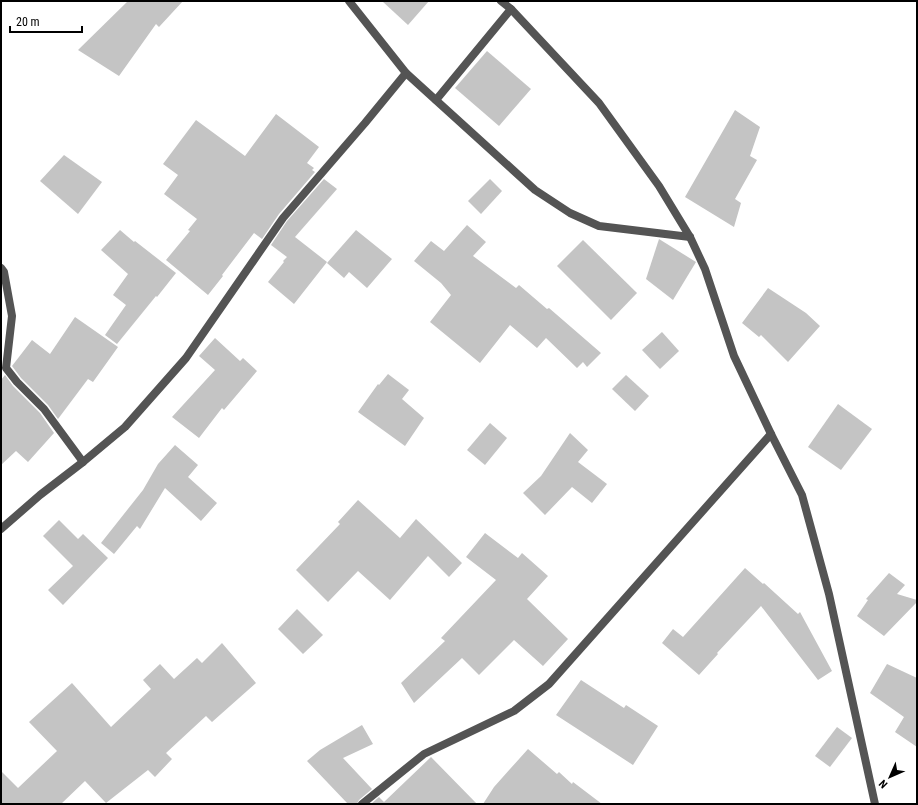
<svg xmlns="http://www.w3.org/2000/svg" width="918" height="805" viewBox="0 0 918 805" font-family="'Roboto Condensed',sans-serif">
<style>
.building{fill:#c4c4c4}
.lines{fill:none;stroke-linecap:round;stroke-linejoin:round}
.street{stroke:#545454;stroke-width:8}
</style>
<rect width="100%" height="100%" fill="#fff"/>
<g class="building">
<path d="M128 1H183L159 27 156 24 119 76 78 50Z"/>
<path d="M382 1H429L408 25Z"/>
<path d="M487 51 531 89 499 126 455 88Z"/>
<path d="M735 110 760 127 750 156 757 160 735 199 741 203 734 227 685 197Z"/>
<path d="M276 114 319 147 307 163 314 168 312 170 315 172 279 214 262 239 254 233 222 275 223 276 208 295 166 260 190 231 188 230 197 219 164 194 178 175 163 164 196 120 245 156Z"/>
<path d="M64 155 102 182 78 214 40 181Z"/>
<path d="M324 179 337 189 295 237 327 262 294 304 268 282 284 262 283 261 287 257 271 245 287 221Z"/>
<path d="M490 179 502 191 481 214 468 201Z"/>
<path d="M467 225 486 242 473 256 516 288 519 285 547 309 549 308 601 353 587 367 583 362 577 368 546 338 537 348 510 325 480 363 430 322 451 295 441 283 414 261 431 241 444 251Z"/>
<path d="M120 230 134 242 135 241 176 273 157 297 156 296 117 344 105 335 126 305 113 295 128 274 101 250Z"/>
<path d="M356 230 392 259 367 288 349 272 344 278 327 263Z"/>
<path d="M659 239 696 262 673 300 646 279Z"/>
<path d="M583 240 637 293 611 320 557 266Z"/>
<path d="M768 288 806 313 820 326 788 362 761 335 759 337 742 323Z"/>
<path d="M75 317 118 347 93 382 88 379 58 419 48 405 21 378 12 366 32 340 50 354Z"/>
<path d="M662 332 679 351 660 369 642 350Z"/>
<path d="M215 338 240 361 243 358 257 371 224 410 222 408 199 438 172 417 215 370 199 356Z"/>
<path d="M388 374 409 390 402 399 424 418 405 446 358 412 378 384 379 385Z"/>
<path d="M5 375 13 386 40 413 54 433 28 462 16 451 1 465V380Z"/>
<path d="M626 375 649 396 635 411 612 389Z"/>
<path d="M838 404 872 429 841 470 808 447Z"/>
<path d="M490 423 507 438 485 465 467 450Z"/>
<path d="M570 433 588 450 578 462 607 484 592 503 572 487 545 515 523 493 541 476Z"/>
<path d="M175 445 198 465 188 477 217 503 201 521 165 488 140 529 137 526 114 554 101 543 143 490 158 464Z"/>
<path d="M358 500 400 538 416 519 462 563 449 577 428 556 390 600 358 571 328 602 296 570 340 524 338 522Z"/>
<path d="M59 520 78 539 83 534 108 558 63 605 48 590 73 566 43 536Z"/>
<path d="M485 533 518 558 522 553 548 576 527 599 568 639 543 666 514 640 479 675 462 658 414 703 401 683 445 641 441 638 496 580 466 557Z"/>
<path d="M745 568 763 584 764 583 798 614 800 612 832 671 818 680 761 606 717 653 718 654 699 675 662 643 673 629 683 637Z"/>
<path d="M889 573 905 585 897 594 917 600V602L884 636 857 616 868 600 866 599Z"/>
<path d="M297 609 323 635 303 654 278 629Z"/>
<path d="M222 643 256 683 212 722 206 716 166 753 172 759 155 777 148 770 106 803 85 781 61 804H1V771L18 788 57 751 29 722 72 683 111 727 151 689 143 680 160 664 174 679 197 658 202 663Z"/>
<path d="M887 664 917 678V747L895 732 904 717 870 693Z"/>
<path d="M581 680 624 708 626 705 658 726 633 765 556 715Z"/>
<path d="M362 725 373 744 343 758 372 789 359 800 357 804H348L307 761 320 750Z"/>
<path d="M837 727 852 738 830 767 815 756Z"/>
<path d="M528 749 557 774 559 772 572 784 573 782 602 804H483L494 787Z"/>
<path d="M431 757 477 804H371L379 797 384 802Z"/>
</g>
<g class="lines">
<g class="street">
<path d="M349 1 406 73 535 190 570 213 599 226 690 237"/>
<path d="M501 1 511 9 599 103 659 186 690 237 705 269 734 356 771 434 802 495 829 594 875 804"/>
<path d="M436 100 511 9"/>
<path d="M1 268 4 272 12 316 6 368 17 382 44 409 83 462"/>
<path d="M1 529 40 495 83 462 125 427 186 358 283 218 365 123 406 73"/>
<path d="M362 804 424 754 514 711 549 684 771 434"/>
</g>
</g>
<rect width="918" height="805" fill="none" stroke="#000000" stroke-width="4"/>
<g transform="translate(890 777) rotate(225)" stroke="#ffffff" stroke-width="3" paint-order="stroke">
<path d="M0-3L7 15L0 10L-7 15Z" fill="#000000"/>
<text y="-6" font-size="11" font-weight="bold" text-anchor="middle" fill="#000000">N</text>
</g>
<path d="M10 26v6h72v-6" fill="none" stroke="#000000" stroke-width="2"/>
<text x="16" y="26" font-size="12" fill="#000000" stroke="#ffffff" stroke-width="3" paint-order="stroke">20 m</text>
</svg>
